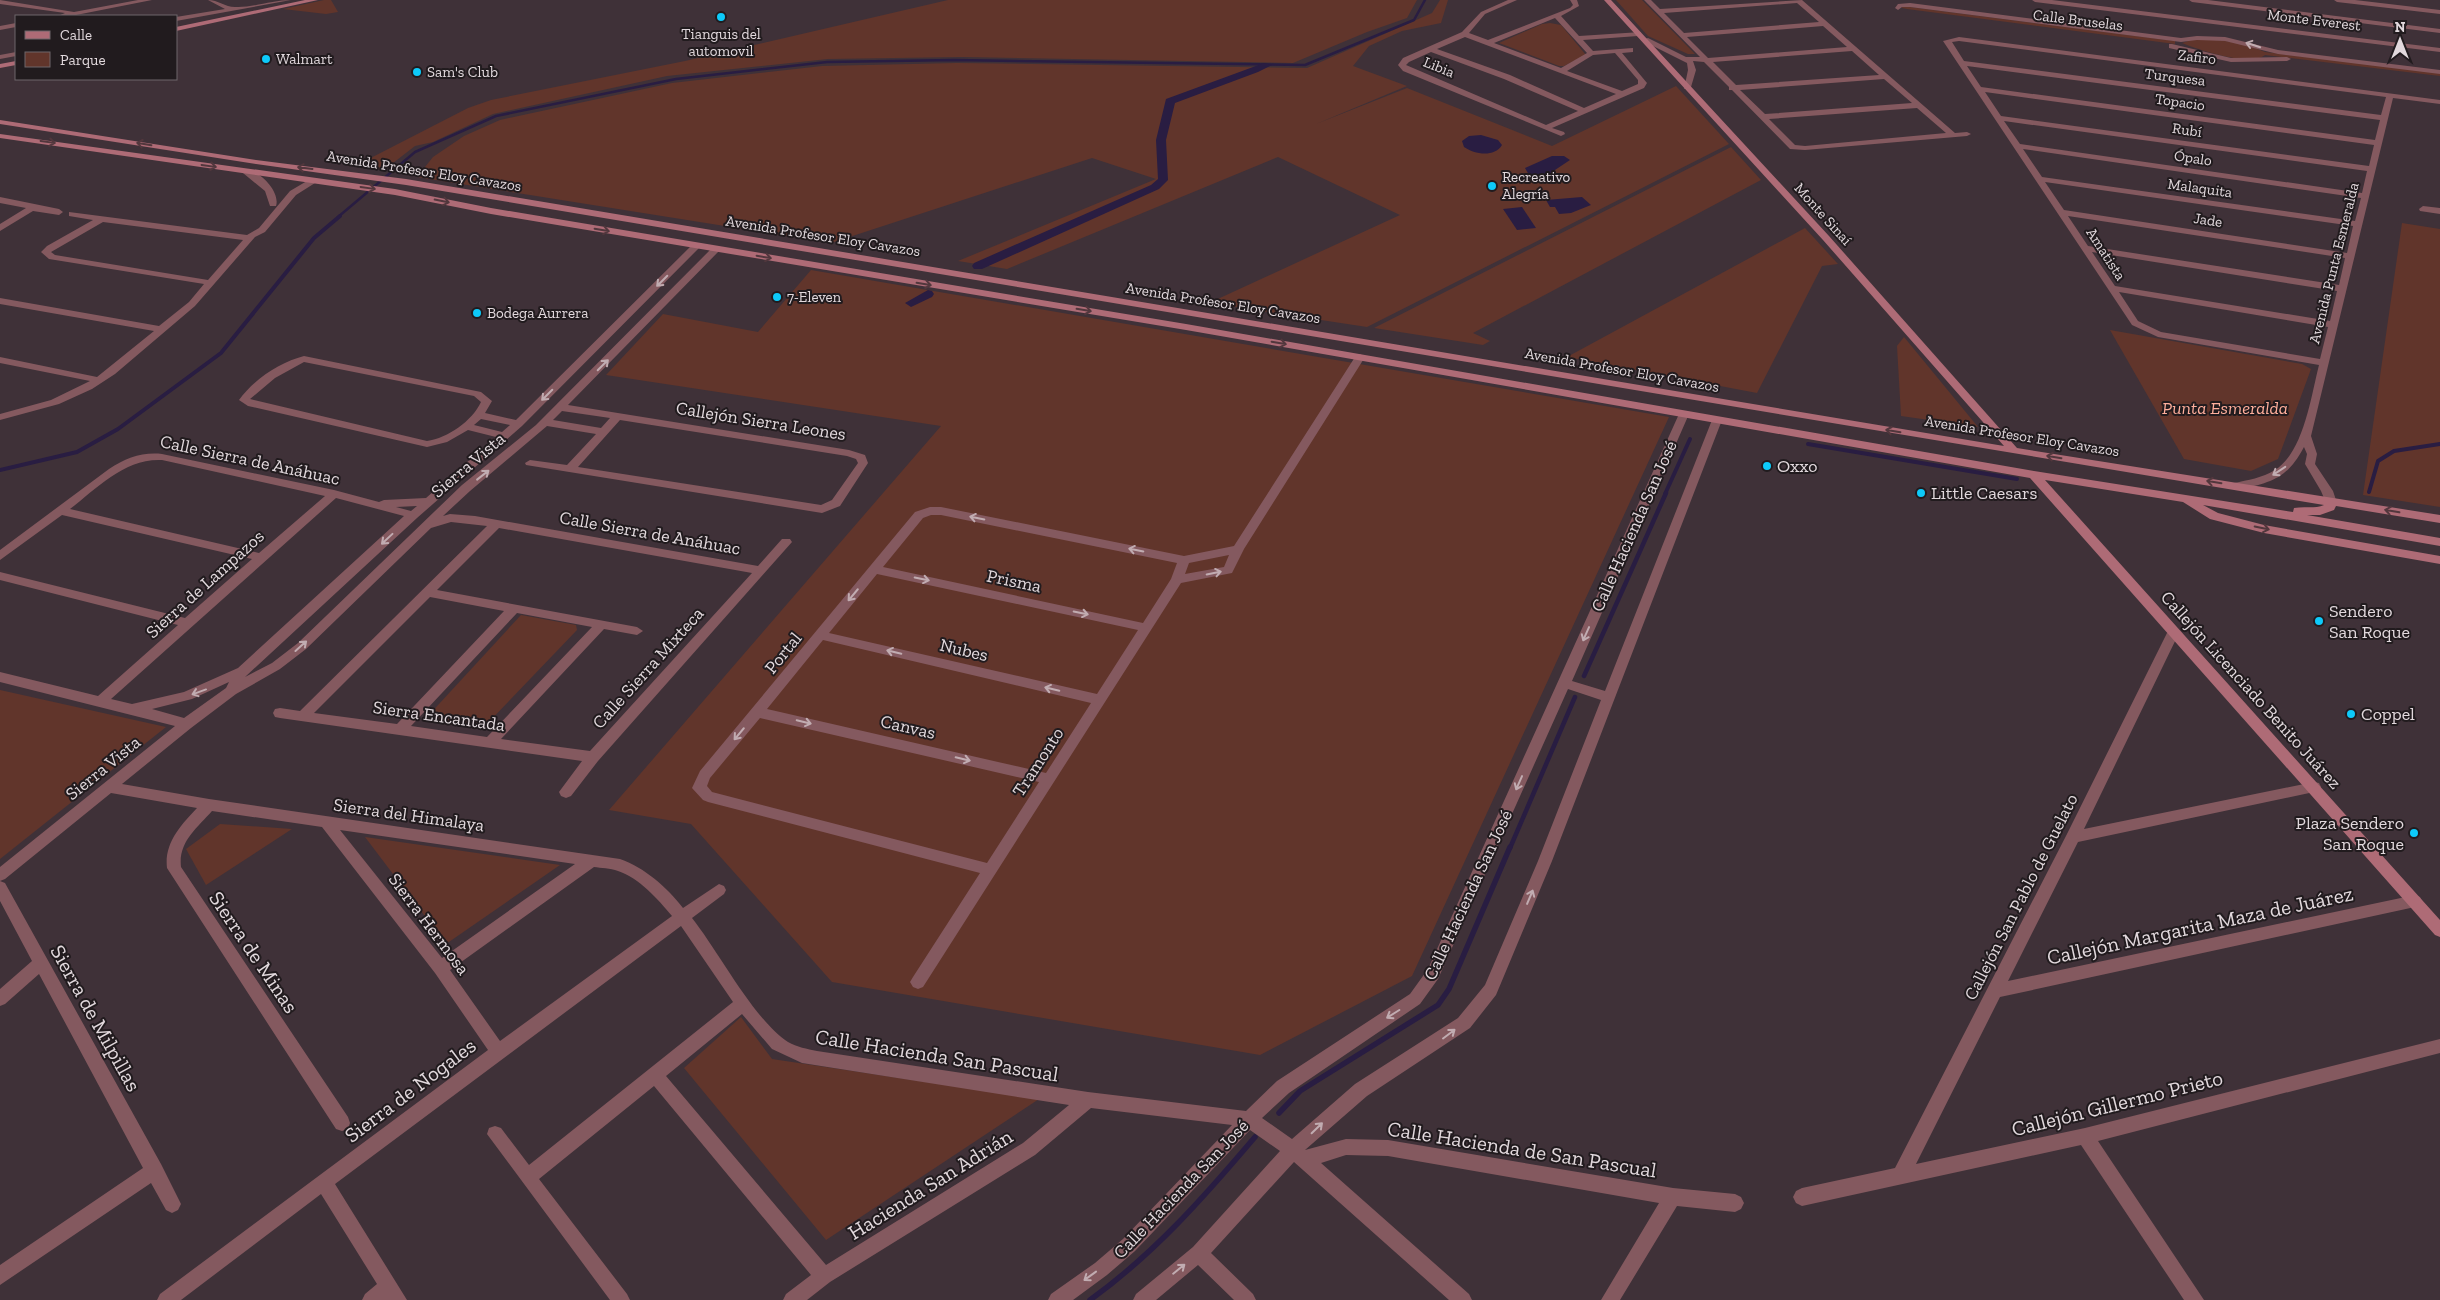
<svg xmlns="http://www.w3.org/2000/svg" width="2440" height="1300" viewBox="0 0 2440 1300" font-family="'Zilla Slab',serif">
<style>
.green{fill:#61352b}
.water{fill:#291d42}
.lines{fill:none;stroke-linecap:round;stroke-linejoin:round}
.stream-far3{stroke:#291d42;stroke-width:2.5}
.stream-far2{stroke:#291d42;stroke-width:4}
.stream-far1{stroke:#291d42;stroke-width:4.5}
.stream{stroke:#291d42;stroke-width:5.5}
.canal{fill:#291d42;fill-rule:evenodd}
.street{fill:#84595f;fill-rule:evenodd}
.secondary{fill:#ae6b76;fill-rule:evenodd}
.oneway{stroke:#c1acb1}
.oneway2{stroke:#52373d}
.poi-dot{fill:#0dcafa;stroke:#211b1e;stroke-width:2}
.labels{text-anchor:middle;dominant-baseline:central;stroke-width:4;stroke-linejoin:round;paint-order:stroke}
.far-street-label{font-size:15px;fill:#e2d9dd;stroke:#211b1e}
.far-poi-label{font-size:15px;fill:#e2d9dd;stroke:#211b1e;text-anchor:start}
.park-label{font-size:18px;font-style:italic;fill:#ffaf9c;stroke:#211b1e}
.street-label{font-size:18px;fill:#e2d9dd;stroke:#211b1e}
.poi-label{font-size:18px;fill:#e2d9dd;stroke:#211b1e;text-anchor:start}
.near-street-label{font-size:21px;fill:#e2d9dd;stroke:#211b1e}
</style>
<rect width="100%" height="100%" fill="#3f3138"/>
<g class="green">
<path d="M324 0H331L338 12 326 14 283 9Z"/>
<path d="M948 0H1417L1407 18 1367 32 1293 63 962 57 828 59 667 76 493 114 433 142 415 146 384 170 357 165 468 108 491 100 685 61Z"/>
<path d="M1440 0H1448L1441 23 1402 31 1369 46 1353 66 1407 86 1316 124 1407 88 1552 146 1676 86 1729 144 1367 327 1209 303 1400 215 1278 157 1007 269 958 261 1156 179 1092 158 831 243 417 177 433 157 464 136 500 120 672 83 822 66 957 63 1307 68 1432 13Z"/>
<path d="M1616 0H1642L1695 54H1688L1648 36Z"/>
<path d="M1902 6 2175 41V44L1907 9 1902 8Z"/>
<path d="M1550 23 1561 25 1586 55 1564 66H1559L1499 43 1542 24Z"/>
<path d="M2195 39C2221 39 2241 42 2265 52L2440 73V76L2265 55C2250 67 2199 50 2182 43Z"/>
<path d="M1731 147 1761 180 1473 333 1490 341 1483 345 1374 328Z"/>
<path d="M2402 223 2440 229V507L2363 495Z"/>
<path d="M1805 228 1838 264 1822 266 1757 393 1567 357Z"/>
<path d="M811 270 1669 417 1412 976 1260 1055 832 982 691 824 609 810 941 426 606 375 663 314 758 332Z"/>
<path d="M2110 330 2302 364 2311 369 2278 459 2251 471 2184 459Z"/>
<path d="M1904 337 1978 427 1901 416 1897 346Z"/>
<path d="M521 615 576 625 577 630 486 725 477 728 430 722 427 717Z"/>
<path d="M0 690 166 727 0 859Z"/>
<path d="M220 824 292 829 206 885 186 849Z"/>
<path d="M365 837 560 865 446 944Z"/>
<path d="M741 1017 772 1059 1039 1099 826 1240 684 1068Z"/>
</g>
<g class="water">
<path d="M1481 135 1498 140 1502 145C1494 158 1474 154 1464 147L1462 141 1469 136Z"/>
<path d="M1552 156H1564L1570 160 1549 174 1529 175 1525 168Z"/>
<path d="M1582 197 1591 205 1571 213 1559 214 1555 207H1550L1546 200Z"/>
<path d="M1522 207 1536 228 1517 230 1503 209Z"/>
</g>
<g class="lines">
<path class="stream-far3" d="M338 217 415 152 496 116 676 79 827 62 954 60 1305 65 1414 20 1425 0"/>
<g class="stream-far2">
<path d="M1808 444 2017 479"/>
<path d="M0 470 77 452 118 429 221 353 314 238 340 216"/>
<path d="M2369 492 2378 461 2394 451 2440 444"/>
<path d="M1665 494 1690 439"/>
</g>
<g class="stream-far1">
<path d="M1584 676 1666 493"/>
<path d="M1510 848 1575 697"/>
</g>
<g class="stream">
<path d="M1279 1113 1300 1091 1438 1005 1449 989 1510 847"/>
<path d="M1090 1300C1154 1254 1204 1197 1255 1137"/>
</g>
<g class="canal">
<path d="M1264 63 1272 65 1258 72 1175 103 1166 140 1168 180 1159 189 982 269H974L972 266 974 263 1151 185 1158 179 1156 140 1166 99Z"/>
<path d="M928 290 932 291 934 294 932 297 911 307 905 303Z"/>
</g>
<g class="street">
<path d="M0 0 74 12 138 0H152L71 16H58L65 13 0 4Z"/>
<path d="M208 0C218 0 225 7 235 7 252 8 272 0 291 0L176 21V17L225 9Z"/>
<path d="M1508 0H1517L1485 14 1469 33 1488 40 1570 8 1573 5 1570 0H1577L1579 6 1561 16 1579 36 1641 32V36H1638L1583 40 1593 51 1633 48V52L1622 53 1647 83 1644 88 1552 128 1564 132 1565 134 1561 136 1403 71 1398 65 1403 58 1462 32 1481 12ZM1555 18 1587 53 1561 68 1494 43ZM1465 37 1616 94 1584 108 1510 75 1437 49ZM1431 52 1504 79 1578 111 1546 125 1406 65 1409 62ZM1615 53 1638 80V84L1622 91 1567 71 1593 55Z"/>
<path d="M1644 0H1651L1660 9 1802 0 1955 133 1967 132 1971 134 1967 136 1805 150 1790 149 1732 90H1729V87L1704 62 1693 61 1696 70 1691 87 1684 89 1688 70 1687 63 1641 40 1648 38 1686 57H1700ZM1797 3 1819 22 1684 33 1664 13ZM1823 26 1847 47 1708 58 1687 37ZM1852 51 1879 75 1736 85 1713 62ZM1884 79 1912 103 1765 114 1740 90ZM1917 108 1946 133 1805 146 1795 145 1769 119Z"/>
<path d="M2032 0H2052L2440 48V52L2035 2Z"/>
<path d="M2189 0H2208L2440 29V33L2192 2Z"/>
<path d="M2334 0H2355L2440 10V14L2337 2Z"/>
<path d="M1910 3 2181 38 2197 36 2225 37 2278 50 2440 70V74L2278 54 2225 41 2197 40 2181 42 1910 7H1902L1898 10 1895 8 1898 4Z"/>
<path d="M16 23V27L0 30V26Z"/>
<path d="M1959 37 2440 100V104L2393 98 2311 436 2317 454 2315 464 2333 491 2336 500 2334 503H2326L2321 491 2305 464 2307 454 2304 447C2287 479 2272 482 2238 490L2232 486 2234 483C2248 480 2262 478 2275 470 2304 452 2311 396 2319 365L2158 337 2132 325 1943 41ZM1959 41 2386 97 2381 115 1964 61 1952 42ZM1967 66 2380 120 2375 140 1981 87ZM1985 92 2374 145 2369 166 2001 116ZM2004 121 2367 171 2362 193 2020 144ZM2023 149 2361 198 2355 221 2042 177ZM2045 182 2353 226 2347 253 2064 210ZM2068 216 2345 258 2339 285 2088 246ZM2092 252 2337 291 2330 321 2115 286ZM2119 292 2328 327 2320 359 2161 332 2138 321Z"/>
<path d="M2172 44 2231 58 2287 57 2291 59 2287 61 2231 62 2169 48V44Z"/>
<path d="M16 52V56L0 59V55Z"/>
<path d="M243 169C257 168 281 191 276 206H270L265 191 243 173Z"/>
<path d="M312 178 315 179V183L296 195 265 232 255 237 195 306 115 374 92 389 59 404 0 420V414L51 400 90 381 0 363V357L97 377 154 331 0 304V298L159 326 189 302 204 284 49 259 41 252 47 246 93 220 69 216V212L247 235 259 228 290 191ZM103 222 243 240 208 280 55 255 51 252Z"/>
<path d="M0 197 59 209 63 212 59 215 33 211 0 231V224L26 208 0 203Z"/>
<path d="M2423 206 2440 208V214L2420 211 2419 209Z"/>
<path d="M696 243 700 246 699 248 522 426 417 518 245 677 272 663 298 643 462 485 536 425 713 247H719V251L568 405 849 450 865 455 868 463 840 506 822 513 526 465 525 463 530 460 567 465 596 434 547 426 470 491 443 516 450 514 475 516 758 566 782 539H790L792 542 598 761 571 796 566 798 561 796 559 792 582 761 280 718 275 717 273 713 275 709 280 708 300 711 487 526 451 522 431 528 306 649 280 669 236 694 191 728 122 784 209 799 620 859C645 868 667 887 683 908L719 884 724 886 726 890 724 894 692 918C719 952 754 1020 788 1042 797 1047 807 1049 817 1051L1088 1092 1246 1111 1277 1081 1410 994 1428 969 1679 414 1684 411 1689 414 1572 681 1605 691 1712 420 1713 418H1721L1722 420 1552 861 1496 995 1470 1028 1367 1096 1305 1150 1346 1139 1388 1140 1673 1188 1735 1194 1741 1197 1744 1203 1741 1209 1735 1212 1677 1206 1620 1300H1601L1659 1203 1388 1156 1346 1155 1321 1163 1469 1294 1472 1300H1449L1294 1162 1211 1253 1253 1294 1256 1300H1234L1198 1265 1156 1300H1133L1136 1294 1193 1247 1280 1151 1250 1130 1135 1251 1107 1275 1073 1300H1048L1051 1294 1095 1263 1123 1239 1232 1125 1091 1108 1035 1155 830 1282 807 1300H783L786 1294 811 1275 654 1086 539 1179 627 1294 630 1300H610L487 1134 489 1128 495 1126 501 1128 529 1165 733 1002 681 926 335 1184 407 1300H362L365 1294 377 1284 321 1194 181 1300H157L160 1294 488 1050 435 973 322 827 212 811C197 828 178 842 181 867L348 1117 350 1123 348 1129 342 1131 336 1129 167 868C164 843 181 825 197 808L111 793 5 879 0 881 5 883 161 1164 181 1204 178 1210 172 1213 166 1210 151 1183 0 1285V1265L143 1168 39 974 5 1004 0 1006V989L32 961 0 901V867L175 726 0 682V672L98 696 178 625 0 580V572L185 618 252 559 62 515 0 560V550L109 469C126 458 142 452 162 454L334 490 379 502 384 500 426 498 496 437 468 430 447 442 427 447 248 406 239 400C253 380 280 362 304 356L481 392 492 401 485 413 516 420 693 244ZM304 362 474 396 481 402C472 421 448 438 427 441L250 399 275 378ZM562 411 610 418 601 428 553 420ZM481 419 510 425 502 432 474 425ZM620 420 847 456 856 459 858 463 832 500 821 505 578 467ZM162 460 325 496 259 553 70 509C97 488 125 458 162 460ZM336 498 404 516 238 668 184 692 132 704 111 699ZM417 506 411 511 396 507ZM499 528 752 573 590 751 501 739 604 629 637 635 643 631 637 627 437 590ZM430 597 504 611 397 724 314 713ZM517 613 592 627 487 737 411 726ZM229 682 226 688 184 718 152 709 192 699ZM1568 689 1601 700 1538 861 1485 985 1458 1018 1355 1084 1292 1139 1262 1118 1289 1093 1420 1004 1438 979ZM340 830 575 864 442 958ZM594 867C601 868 610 868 618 871 639 878 658 899 672 916L500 1041 450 970ZM742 1014 772 1049 802 1063 1069 1105 1023 1143 826 1265 666 1076Z"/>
<path d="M1360 354 1365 357 1244 549 1232 573 1181 583 923 987 918 989 913 987 910 982 913 977 980 873 708 802 703 800 692 788 700 771 915 512 930 507H941L1184 556 1234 546 1355 357ZM931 515H941L1177 563 1171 579 1143 623 883 567 923 518ZM1229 555 1224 567 1185 574 1189 563ZM877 574 1138 630 1097 694 829 633ZM823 640 1091 703 1046 773 767 709ZM760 718 1039 782 987 863 712 792 707 786 710 778Z"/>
<path d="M2173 629 2179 633 2084 829 2314 782 2319 783 2321 787 2319 791 2314 792 2078 842 2008 981 2415 895 2420 897 2422 901 2420 905 2415 907 2000 997 1916 1164 2085 1128 2440 1039V1053L2098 1141 2204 1300H2184L2081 1145 1802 1206 1796 1203 1793 1197 1796 1191 1802 1188 1895 1168 2067 834 2167 633Z"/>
</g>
<g class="secondary">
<path d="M305 0H318L176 31V27Z"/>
<path d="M1604 0H1611L1829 236 2017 448 2440 515V523L2336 506 2334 510 2320 515H2307L2440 538V546L2203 505 2218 513 2264 525 2440 556V564L2264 533 2210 519 2183 502 2045 480 2440 920V937L2435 935 2030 478 1186 330 491 214 395 195 0 138V134L395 189 491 208 1186 324 2034 471 2293 512 2294 508C2304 506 2315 509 2324 505L406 185 256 164 0 124V120L256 160 406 179 2004 446 1823 240Z"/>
<path d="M16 61V65L0 68V64Z"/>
</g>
</g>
<defs><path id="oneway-shaft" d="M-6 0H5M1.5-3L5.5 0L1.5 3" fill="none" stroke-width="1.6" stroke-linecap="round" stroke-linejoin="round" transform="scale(1.25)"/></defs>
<g class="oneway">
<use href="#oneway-shaft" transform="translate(2253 45) rotate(-162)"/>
<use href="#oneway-shaft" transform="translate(662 281) rotate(135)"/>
<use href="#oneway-shaft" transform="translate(603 365) rotate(-45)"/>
<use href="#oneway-shaft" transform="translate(547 395) rotate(135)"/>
<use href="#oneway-shaft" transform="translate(2279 471) rotate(147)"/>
<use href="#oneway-shaft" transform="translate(483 475) rotate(-38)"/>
<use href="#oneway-shaft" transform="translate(977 518) rotate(-169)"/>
<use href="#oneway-shaft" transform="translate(387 539) rotate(137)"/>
<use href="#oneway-shaft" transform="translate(1136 550) rotate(-169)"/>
<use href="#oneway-shaft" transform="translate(1214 573) rotate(-11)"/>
<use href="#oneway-shaft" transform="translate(922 579) rotate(12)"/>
<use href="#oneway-shaft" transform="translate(853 595) rotate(130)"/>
<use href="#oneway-shaft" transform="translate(1081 613) rotate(12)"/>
<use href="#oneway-shaft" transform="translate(1586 634) rotate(114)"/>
<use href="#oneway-shaft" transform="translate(301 646) rotate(-42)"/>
<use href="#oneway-shaft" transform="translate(894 652) rotate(-167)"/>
<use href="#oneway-shaft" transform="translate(1052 689) rotate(-167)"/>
<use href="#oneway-shaft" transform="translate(199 692) rotate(160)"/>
<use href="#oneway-shaft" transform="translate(804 722) rotate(13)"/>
<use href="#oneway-shaft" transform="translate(739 734) rotate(130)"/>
<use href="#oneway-shaft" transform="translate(963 759) rotate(13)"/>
<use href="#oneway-shaft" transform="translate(1519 783) rotate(114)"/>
<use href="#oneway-shaft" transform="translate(1530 897) rotate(-67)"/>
<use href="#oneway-shaft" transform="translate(1393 1014) rotate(148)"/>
<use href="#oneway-shaft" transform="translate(1449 1034) rotate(-37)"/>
<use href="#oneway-shaft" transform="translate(1317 1128) rotate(-44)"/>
<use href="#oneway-shaft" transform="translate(1179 1269) rotate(-39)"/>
<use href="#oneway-shaft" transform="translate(1090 1276) rotate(144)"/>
</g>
<g class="oneway2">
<use href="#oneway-shaft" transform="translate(48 142) rotate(8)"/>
<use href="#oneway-shaft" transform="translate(144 144) rotate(-171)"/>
<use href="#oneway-shaft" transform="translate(209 166) rotate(8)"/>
<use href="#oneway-shaft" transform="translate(305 168) rotate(-173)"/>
<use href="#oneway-shaft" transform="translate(368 188) rotate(8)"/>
<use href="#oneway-shaft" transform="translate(442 201) rotate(11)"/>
<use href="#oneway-shaft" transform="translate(602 230) rotate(10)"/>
<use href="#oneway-shaft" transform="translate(764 257) rotate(10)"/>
<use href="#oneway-shaft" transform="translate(924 284) rotate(9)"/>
<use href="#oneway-shaft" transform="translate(1084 310) rotate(9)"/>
<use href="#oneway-shaft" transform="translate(1279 343) rotate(10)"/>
<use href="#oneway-shaft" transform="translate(1893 431) rotate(-171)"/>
<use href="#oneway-shaft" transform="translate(2054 457) rotate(-171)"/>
<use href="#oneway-shaft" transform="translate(2214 482) rotate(-171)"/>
<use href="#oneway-shaft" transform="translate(2392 511) rotate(-170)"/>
<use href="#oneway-shaft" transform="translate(2262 528) rotate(12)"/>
</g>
<g class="poi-dot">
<circle cx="721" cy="17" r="5"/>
<circle cx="266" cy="59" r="5"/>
<circle cx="417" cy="72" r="5"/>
<circle cx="1492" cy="186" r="5"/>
<circle cx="777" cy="297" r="5"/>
<circle cx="477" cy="313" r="5"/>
<circle cx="1767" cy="466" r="5"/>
<circle cx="1921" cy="493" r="5"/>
<circle cx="2319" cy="621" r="5"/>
<circle cx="2351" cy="714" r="5"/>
<circle cx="2414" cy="833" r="5"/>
</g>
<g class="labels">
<g class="far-street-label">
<text transform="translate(2078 20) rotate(7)">Calle Bruselas</text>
<text transform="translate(2314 20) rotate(7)">Monte Everest</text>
<text transform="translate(2197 57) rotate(7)">Zafiro</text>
<text transform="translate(1439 67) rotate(22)">Libia</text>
<text transform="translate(2175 77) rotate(7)">Turquesa</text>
<text transform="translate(2180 102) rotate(8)">Topacio</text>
<text transform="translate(2187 130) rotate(8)">Rubí</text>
<text transform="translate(2193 158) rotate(8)">Ópalo</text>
<text transform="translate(424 171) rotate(9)">Avenida Profesor Eloy Cavazos</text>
<text transform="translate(2200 188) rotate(8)">Malaquita</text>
<text transform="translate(1823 214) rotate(48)">Monte Sinaí</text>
<text transform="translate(2208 220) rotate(9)">Jade</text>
<text transform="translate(823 236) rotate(9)">Avenida Profesor Eloy Cavazos</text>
<text transform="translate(2106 254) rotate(57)">Amatista</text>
<text transform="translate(2334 263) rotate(-76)">Avenida Punta Esmeralda</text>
<text transform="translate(1223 303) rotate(9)">Avenida Profesor Eloy Cavazos</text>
<text transform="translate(1622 370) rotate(10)">Avenida Profesor Eloy Cavazos</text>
<text transform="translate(2022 436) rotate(9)">Avenida Profesor Eloy Cavazos</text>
</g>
<g class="far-poi-label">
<text x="721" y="34" text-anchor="middle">Tianguis del<tspan x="721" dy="17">automovil</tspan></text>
<text x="276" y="59">Walmart</text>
<text x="427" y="72">Sam's Club</text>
<text x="1502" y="177">Recreativo<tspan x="1502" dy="17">Alegría</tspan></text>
<text x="787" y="297">7-Eleven</text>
<text x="487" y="313">Bodega Aurrera</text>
</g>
<g class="park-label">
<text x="2225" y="408">Punta Esmeralda</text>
</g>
<g class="street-label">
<text transform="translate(761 421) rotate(9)">Callejón Sierra Leones</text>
<text transform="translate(250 460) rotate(12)">Calle Sierra de Anáhuac</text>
<text transform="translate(468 465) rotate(-40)">Sierra Vista</text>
<text transform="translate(1634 526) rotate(-66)">Calle Hacienda San José</text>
<text transform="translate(650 533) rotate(10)">Calle Sierra de Anáhuac</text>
<text transform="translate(1014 581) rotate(12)">Prisma</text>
<text transform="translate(205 584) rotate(-42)">Sierra de Lampazos</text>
<text transform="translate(964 650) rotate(13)">Nubes</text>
<text transform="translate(783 653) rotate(-51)">Portal</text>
<text transform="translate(648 668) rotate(-48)">Calle Sierra Mixteca</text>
<text transform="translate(2251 690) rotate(48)">Callejón Licenciado Benito Juárez</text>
<text transform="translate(439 716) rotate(8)">Sierra Encantada</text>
<text transform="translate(908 727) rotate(13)">Canvas</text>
<text transform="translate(1038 762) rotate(-57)">Tramonto</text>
<text transform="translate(103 768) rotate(-39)">Sierra Vista</text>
<text transform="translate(409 815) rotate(8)">Sierra del Himalaya</text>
<text transform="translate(1468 895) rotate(-65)">Calle Hacienda San José</text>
<text transform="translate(2021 897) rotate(-63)">Callejón San Pablo de Guelato</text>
<text transform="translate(429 924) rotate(53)">Sierra Hermosa</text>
<text transform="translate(1181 1189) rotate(-46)">Calle Hacienda San José</text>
</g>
<g class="poi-label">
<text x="1777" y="466">Oxxo</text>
<text x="1931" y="493">Little Caesars</text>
<text x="2329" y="611">Sendero<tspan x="2329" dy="21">San Roque</tspan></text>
<text x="2361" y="714">Coppel</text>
<text x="2404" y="823" text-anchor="end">Plaza Sendero<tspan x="2404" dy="21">San Roque</tspan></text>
</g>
<g class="near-street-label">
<text transform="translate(2200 925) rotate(-12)">Callejón Margarita Maza de Juárez</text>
<text transform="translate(254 952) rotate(56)">Sierra de Minas</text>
<text transform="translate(96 1018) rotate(61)">Sierra de Milpillas</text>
<text transform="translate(937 1055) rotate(9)">Calle Hacienda San Pascual</text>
<text transform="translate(410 1090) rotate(-37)">Sierra de Nogales</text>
<text transform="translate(2117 1103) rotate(-14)">Callejón Gillermo Prieto</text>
<text transform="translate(1522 1149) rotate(9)">Calle Hacienda de San Pascual</text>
<text transform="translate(930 1184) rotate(-32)">Hacienda San Adrián</text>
</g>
</g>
<rect x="15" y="15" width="162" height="65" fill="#211b1e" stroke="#6e676a"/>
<rect x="25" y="31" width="25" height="8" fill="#ae6b76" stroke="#6e676a"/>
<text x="60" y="40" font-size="15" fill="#e2d9dd">Calle</text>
<rect x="25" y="52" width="25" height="15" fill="#61352b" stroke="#6e676a"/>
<text x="60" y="65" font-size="15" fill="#e2d9dd">Parque</text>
<g transform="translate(2400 40)" stroke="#211b1e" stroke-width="4" paint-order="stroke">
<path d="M0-4L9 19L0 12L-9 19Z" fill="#e2d9dd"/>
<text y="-8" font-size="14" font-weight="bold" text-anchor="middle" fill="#e2d9dd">N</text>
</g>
</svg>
